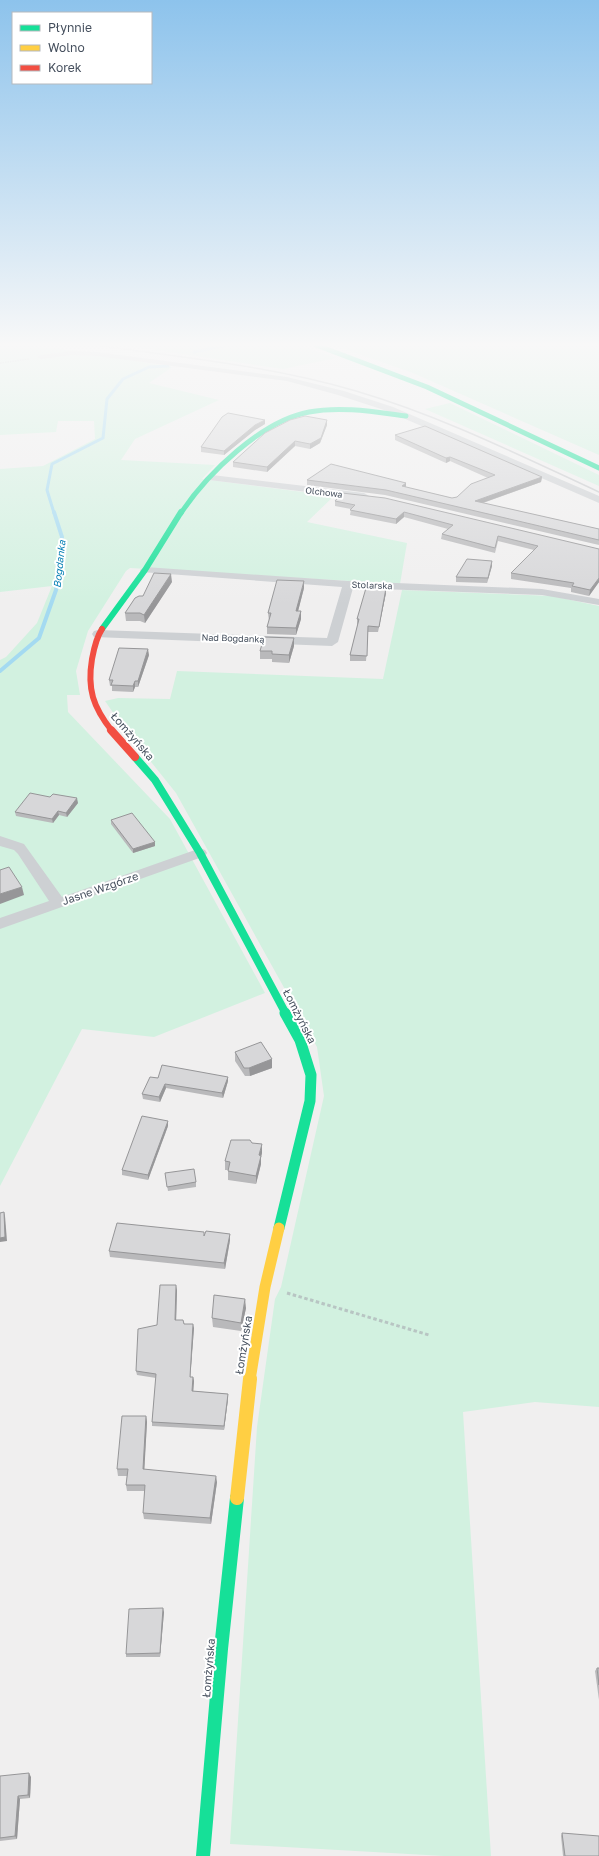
<svg xmlns="http://www.w3.org/2000/svg" width="599" height="1856" viewBox="0 0 599 1856" font-family="'Golos Text',sans-serif">
<style>
.green{fill:#d2f1e0}
.lines{fill:none;stroke-linecap:round;stroke-linejoin:round}
.stream-far1{stroke:#a4daf1;stroke-width:3}
.stream{stroke:#a4daf1;stroke-width:4}
.path-far1{stroke:#b8c5c3;stroke-width:1.5;stroke-dasharray:1.5 1;stroke-linecap:butt}
.path{stroke:#b8c5c3;stroke-width:3;stroke-dasharray:3.5 2.5;stroke-linecap:butt}
.street{fill:#cdd0d3;fill-rule:evenodd}
.fast-far4{stroke:#16e098;stroke-width:5}
.fast-far3{stroke:#16e098;stroke-width:6}
.fast-far2{stroke:#16e098;stroke-width:8}
.fast-far1{stroke:#16e098;stroke-width:11}
.fast{stroke:#16e098;stroke-width:14}
.slow-far1{stroke:#ffcf43;stroke-width:11}
.slow{stroke:#ffcf43;stroke-width:14}
.jam-far1{stroke:#f24e42;stroke-width:6}
.jam{stroke:#f24e42;stroke-width:8}
.rail{stroke:#c6c8cb;stroke-width:1.5}
.wall{fill:#b9b9bb}
.shaded-wall{fill:#969698}
.building{fill:#d7d7d9;stroke:#969698}
.labels{text-anchor:middle;dominant-baseline:central;stroke-width:4;stroke-linejoin:round;paint-order:stroke}
.far-street-label{font-size:9px;fill:#454f5d;stroke:#fff}
.far-water-label{font-size:10px;font-style:italic;fill:#027eb4;stroke:#fff}
.street-label{font-size:11px;fill:#454f5d;stroke:#fff}
</style>
<rect width="100%" height="100%" fill="#f0efef"/>
<g class="green">
<path d="M0 345C58 345 116 358 172 367L149 383 219 400 135 439 121 460 215 465 202 479 334 496 307 522 407 543 400 584 130 568 126 571 88 631 76 671 80 695H67L68 712 170 819 265 993 154 1037 82 1029 0 1186V660L6 657 37 623 52 586 0 592V469L43 466 95 439 94 421H58L56 432 0 435Z"/>
<path d="M123 345H299L336 358 283 369Z"/>
<path d="M333 345H599V455L413 373Z"/>
<path d="M450 403 599 475V486L425 409Z"/>
<path d="M402 590 552 596 599 606V1407L535 1402 463 1412 491 1856H444L230 1844 257 1427 275 1299 281 1287 324 1096 317 1047 176 793 123 727 105 701 118 698 170 699 177 671 383 679Z"/>
</g>
<g class="lines">
<g class="stream-far1">
<path d="M194 352 228 345"/>
<path d="M54 513 47 490 52 464 103 438 107 399 123 379 149 367 168 366"/>
</g>
<path class="stream" d="M0 671 39 638 56 590 62 537 54 512"/>
<path class="path-far1" d="M0 363 29 359"/>
<path class="path" d="M287 1293 429 1335"/>
<g class="street">
<path d="M72 351 97 352 287 377 344 391 393 407 599 496V503L387 411 338 395 287 381 97 356 72 355 41 359 37 357 41 355Z"/>
<path d="M212 475 364 493 369 496 364 499 209 480 207 478Z"/>
<path d="M145 567 348 581 542 589 599 599V605L542 595 353 588 338 642 332 646 94 637 92 634 94 631 98 630 327 638 342 587 141 572 140 570Z"/>
<path d="M0 836 24 844 62 897 195 850 200 848 205 850 207 853 205 856 0 929V918L49 901 18 854 14 850 0 846Z"/>
</g>
<g class="fast-far4">
<path d="M316 345 427 387 599 468"/>
<path d="M181 513C207 474 261 421 309 412 341 406 375 412 406 416"/>
</g>
<path class="fast-far3" d="M102 629 145 570 181 512"/>
<path class="fast-far2" d="M135 757 155 780 200 853 286 1014"/>
<path class="fast-far1" d="M279 1228 310 1101 311 1075 300 1040 285 1013"/>
<path class="fast" d="M203 1856 221 1649 237 1498"/>
<path class="slow-far1" d="M250 1380 265 1287 279 1228"/>
<path class="slow" d="M237 1498 250 1379"/>
<path class="jam-far1" d="M102 629C96 638 94 648 92 659 87 689 93 707 112 731"/>
<path class="jam" d="M111 730 135 757"/>
<path class="rail" d="M94 345C181 357 271 366 356 391 441 416 519 455 599 492"/>
</g>
<g class="wall">
<path d="M265 424 255 430 224 455 201 452V447Z"/>
<path d="M327 425 320 443 310 449 295 446 267 472 233 467V462Z"/>
<path d="M395 435 542 477 541 482 483 503 599 529V545L385 495 307 485V480L406 483V487L452 498 457 497 488 478 450 461 446 463 395 440Z"/>
<path d="M342 493 599 549V582L589 596 571 592V588L511 579V573L534 550 498 541 495 553 441 539 442 534 448 529 404 517 396 524 350 515 351 509 335 506V501Z"/>
<path d="M492 561V566L487 583 456 582V577Z"/>
<path d="M172 582 145 623 140 621H126L125 613 143 596Z"/>
<path d="M304 588 298 611H301V619L296 635 267 634V627L269 621 268 613Z"/>
<path d="M386 588V593L378 632H368L366 661H350V655L358 624H357V619Z"/>
<path d="M294 646 289 663 272 662V659H260V651Z"/>
<path d="M149 655 138 687H135L133 692 112 691V686H110L109 680Z"/>
<path d="M50 797 78 803 67 817 59 815 53 823 16 816 15 812Z"/>
<path d="M111 820 155 846 133 853 111 824Z"/>
<path d="M235 1052 272 1059V1068L250 1076H245L235 1061Z"/>
<path d="M228 1077V1081L223 1098 166 1088 160 1102 143 1099 142 1094 158 1078Z"/>
<path d="M168 1126 148 1180 122 1175V1170Z"/>
<path d="M262 1153 261 1157V1164L256 1184 228 1180V1170H225V1161Z"/>
<path d="M165 1173 196 1182V1187L168 1191Z"/>
<path d="M230 1234V1240L225 1269 110 1257 109 1251 204 1236Z"/>
<path d="M177 1290 176 1320 194 1328 190 1377H193L194 1381 193 1391 228 1394V1399L224 1430 152 1426V1422L156 1378 137 1375 136 1371 157 1325Z"/>
<path d="M246 1308 241 1331 213 1327 212 1318Z"/>
<path d="M146 1416 147 1422 144 1470 217 1482 211 1524 144 1519 143 1513 145 1491H127L126 1485 127 1476H118L117 1469Z"/>
<path d="M164 1612 160 1657H126V1654Z"/>
<path d="M597 1668H599V1700L595 1671Z"/>
<path d="M0 1776 31 1777 30 1798 20 1799 17 1839 0 1841Z"/>
<path d="M562 1833 599 1856H563L561 1836Z"/>
</g>
<g class="shaded-wall">
<path d="M265 420V424L255 430 224 455V451L255 425Z"/>
<path d="M327 420V425L320 443 310 449V444Z"/>
<path d="M295 441V446L267 472V467Z"/>
<path d="M450 457V461L446 463V458Z"/>
<path d="M542 477 541 482 474 506 475 501Z"/>
<path d="M406 483V488L402 486Z"/>
<path d="M404 512V517L396 524V519Z"/>
<path d="M492 561V566L487 583 488 578Z"/>
<path d="M171 574 172 582 145 623 144 615Z"/>
<path d="M599 578V582L589 596 590 590Z"/>
<path d="M304 581V588L296 619V611Z"/>
<path d="M386 588V593L378 632 379 627Z"/>
<path d="M301 611V619L296 635V628Z"/>
<path d="M294 638V646L289 663V655Z"/>
<path d="M148 649 149 655 138 687V681Z"/>
<path d="M135 681V687L133 692V686Z"/>
<path d="M77 798 78 803 67 817 66 813Z"/>
<path d="M58 811 59 815 53 823 52 819Z"/>
<path d="M155 842V846L133 853V849Z"/>
<path d="M22 887 24 895 0 904V894Z"/>
<path d="M272 1059V1068L250 1076 249 1068Z"/>
<path d="M228 1077V1081L223 1098 222 1093Z"/>
<path d="M165 1084 166 1088 160 1102 159 1097Z"/>
<path d="M168 1121V1126L148 1180V1175Z"/>
<path d="M262 1144V1153L261 1157V1164L256 1184V1176L259 1155Z"/>
<path d="M4 1212 5 1216 7 1241 0 1242V1238Z"/>
<path d="M230 1234V1240L225 1269 224 1263Z"/>
<path d="M176 1285 177 1290 176 1324 175 1320Z"/>
<path d="M245 1299 246 1308 241 1331V1323Z"/>
<path d="M193 1324 194 1328 190 1381V1377Z"/>
<path d="M193 1377 194 1381 193 1395 192 1391Z"/>
<path d="M228 1394V1399L224 1430V1426Z"/>
<path d="M146 1416 147 1422 144 1476 143 1469Z"/>
<path d="M216 1476 217 1482 211 1524 210 1518Z"/>
<path d="M163 1608 164 1612 160 1657V1653Z"/>
<path d="M29 1773 31 1777 30 1798 28 1795Z"/>
<path d="M18 1796 20 1799 17 1839 15 1836Z"/>
</g>
<g class="building">
<path d="M228 413 265 420 255 425 224 451 201 447 222 417Z"/>
<path d="M305 416 327 420 321 438 310 444 295 441 267 467 233 462 265 433 290 420Z"/>
<path d="M425 426 542 477 475 501 599 529V540L386 490 307 480 331 464 406 483 402 486 452 498 457 497 471 484 495 475 450 457 446 458 395 435Z"/>
<path d="M342 493 385 498 599 549V578L590 590 572 586 574 583 511 573 538 546 498 536 495 548 442 534 453 525 404 512 396 519 350 510 355 505 335 501Z"/>
<path d="M467 559 492 561 488 578 456 577Z"/>
<path d="M154 573 171 574 144 615 140 613H125L135 598 139 596H143Z"/>
<path d="M277 580 304 581 296 611H301L296 628 267 627 271 613H268Z"/>
<path d="M370 587 386 588 379 627 368 626 367 656 350 655 359 619H357L366 588Z"/>
<path d="M264 637 294 638 289 655 272 654V651H260Z"/>
<path d="M119 648 148 649 138 681H135L133 686 111 685 113 680H109Z"/>
<path d="M30 793 50 797 53 794 77 798 66 813 58 811 52 819 15 812Z"/>
<path d="M132 813 155 842 133 849 111 820Z"/>
<path d="M9 867 22 887 0 894V870Z"/>
<path d="M261 1042 272 1059 249 1068H244L235 1052Z"/>
<path d="M162 1065 228 1077 222 1093 165 1084 159 1097 142 1094 150 1077 158 1078Z"/>
<path d="M142 1116 168 1121 148 1175 122 1170Z"/>
<path d="M231 1140H250L252 1143 262 1144 259 1155 261 1156 256 1176 228 1171 230 1162 225 1161Z"/>
<path d="M194 1169 196 1182 167 1187 165 1173Z"/>
<path d="M4 1212 5 1237 0 1238V1213Z"/>
<path d="M117 1223 204 1232V1236L206 1231 230 1234 224 1263 109 1251Z"/>
<path d="M160 1285H176L175 1320H183L184 1324H193L190 1377H193L192 1391 228 1394 224 1426 152 1422 156 1374 136 1371 138 1329 157 1325Z"/>
<path d="M214 1295 245 1299 241 1323 212 1318Z"/>
<path d="M122 1416H146L143 1469 216 1476 210 1518 143 1513 145 1485H126L128 1469H117Z"/>
<path d="M163 1608 160 1653 126 1654 129 1609Z"/>
<path d="M597 1668H599V1685Z"/>
<path d="M29 1773 28 1795 18 1796 15 1836 0 1838V1776Z"/>
<path d="M562 1833 599 1836V1856H565Z"/>
</g>
<linearGradient id="sky" x2="0" y2="1"><stop stop-color="#8dc3ec"/><stop offset="0.57" stop-color="#f8f8f8"/><stop offset="1" stop-color="#f8f8f8" stop-opacity="0"/></linearGradient>
<rect width="599" height="605" fill="url(#sky)"/>
<g class="labels">
<g class="far-street-label">
<text transform="translate(324 492) rotate(7)">Olchowa</text>
<text transform="translate(372 585) rotate(2)">Stolarska</text>
<text transform="translate(233 638) rotate(2)">Nad Bogdanką</text>
</g>
<g class="far-water-label">
<text transform="translate(59 564) rotate(-84)">Bogdanka</text>
</g>
<g class="street-label">
<text transform="translate(133 736) rotate(49)">Łomżyńska</text>
<text transform="translate(100 888) rotate(-19)">Jasne Wzgórze</text>
<text transform="translate(300 1016) rotate(63)">Łomżyńska</text>
<text transform="translate(243 1345) rotate(-81)">Łomżyńska</text>
<text transform="translate(208 1668) rotate(-85)">Łomżyńska</text>
</g>
</g>
<rect x="12" y="12" width="140" height="72" fill="#ffffff" stroke="#b5b9be"/>
<rect x="20" y="25" width="20" height="6" fill="#16e098" stroke="#b5b9be"/>
<text x="48" y="32" font-size="12" fill="#454f5d">Płynnie</text>
<rect x="20" y="45" width="20" height="6" fill="#ffcf43" stroke="#b5b9be"/>
<text x="48" y="52" font-size="12" fill="#454f5d">Wolno</text>
<rect x="20" y="65" width="20" height="6" fill="#f24e42" stroke="#b5b9be"/>
<text x="48" y="72" font-size="12" fill="#454f5d">Korek</text>
</svg>
